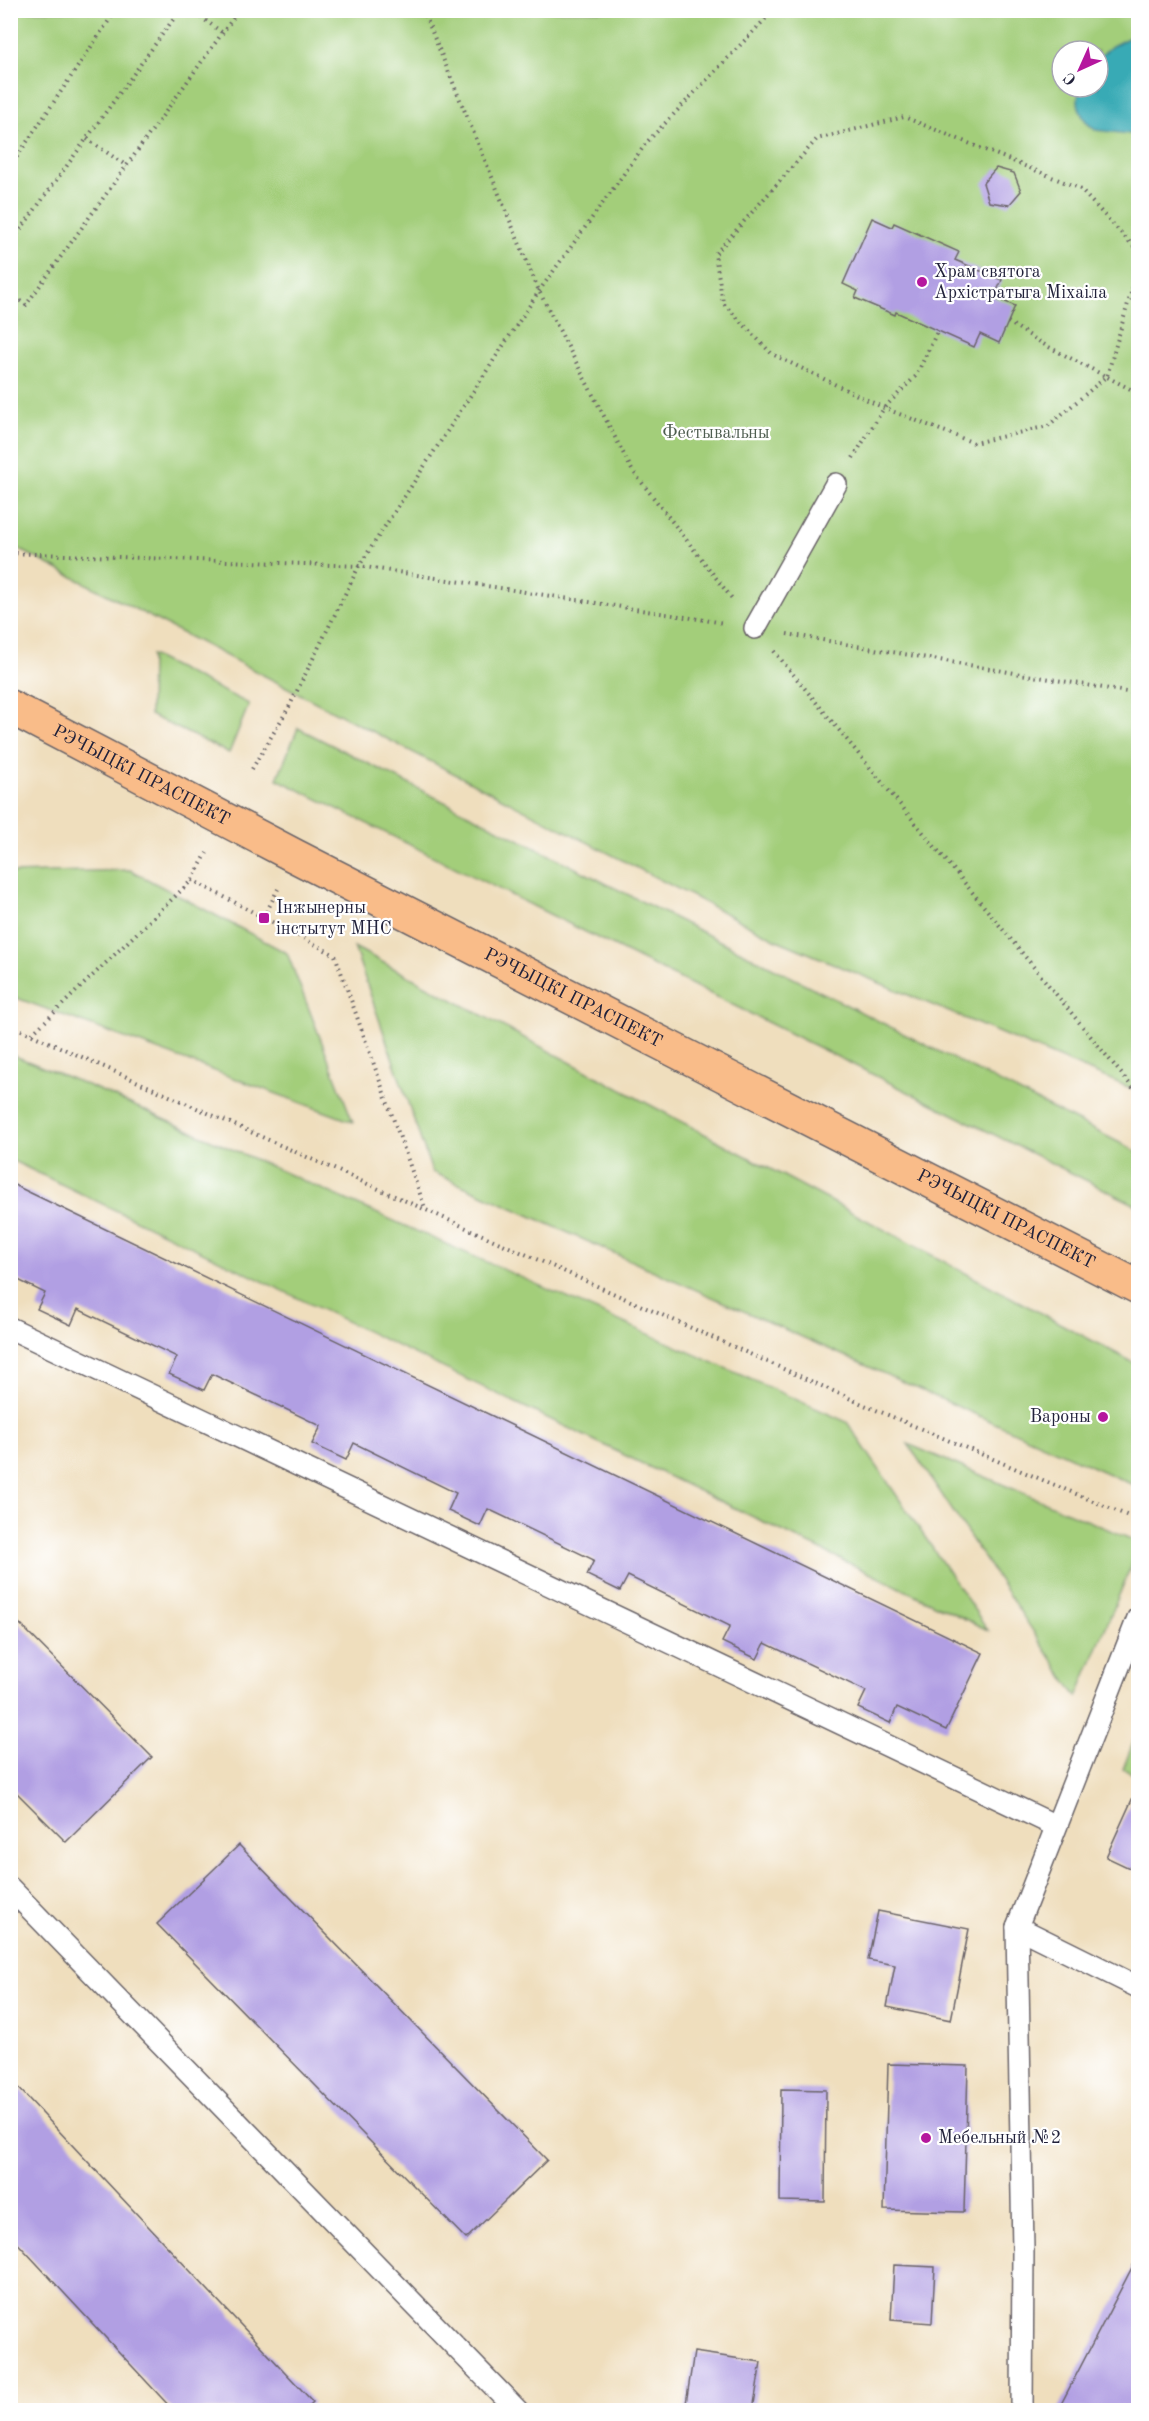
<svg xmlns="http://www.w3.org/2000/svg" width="1149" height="2421" viewBox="0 0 1149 2421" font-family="'Old Standard TT',serif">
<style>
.green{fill:#a3ce7a;stroke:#62785a;stroke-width:1.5;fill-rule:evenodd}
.water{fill:#39aab5;stroke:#2e6678;stroke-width:1.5}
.building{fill:#b19fe3}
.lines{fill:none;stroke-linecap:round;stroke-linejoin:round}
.service-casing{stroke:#6a6468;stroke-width:24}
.primary-casing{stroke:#6a6468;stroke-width:36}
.path{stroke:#6a6468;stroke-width:4;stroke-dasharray:1.5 4.5;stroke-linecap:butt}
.service{stroke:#fff;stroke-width:21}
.primary{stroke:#f9bc89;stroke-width:33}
.poi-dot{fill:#b5179e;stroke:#fff;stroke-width:2}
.labels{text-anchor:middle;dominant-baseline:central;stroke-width:4.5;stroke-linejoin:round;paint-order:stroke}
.poi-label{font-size:18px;fill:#22223b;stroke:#fff;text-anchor:start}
.park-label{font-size:18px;fill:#4f5e51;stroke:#fff}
.street-label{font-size:18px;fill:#22223b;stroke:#fff}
</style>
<rect width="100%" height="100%" fill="#fff"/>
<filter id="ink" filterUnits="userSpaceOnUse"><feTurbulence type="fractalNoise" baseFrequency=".0167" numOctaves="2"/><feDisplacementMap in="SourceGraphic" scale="12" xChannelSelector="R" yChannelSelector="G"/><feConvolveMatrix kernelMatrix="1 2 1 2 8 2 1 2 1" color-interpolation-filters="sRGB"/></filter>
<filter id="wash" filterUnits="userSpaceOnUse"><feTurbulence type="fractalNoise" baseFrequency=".008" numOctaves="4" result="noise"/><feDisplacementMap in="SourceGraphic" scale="24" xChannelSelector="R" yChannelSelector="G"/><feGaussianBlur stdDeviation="1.35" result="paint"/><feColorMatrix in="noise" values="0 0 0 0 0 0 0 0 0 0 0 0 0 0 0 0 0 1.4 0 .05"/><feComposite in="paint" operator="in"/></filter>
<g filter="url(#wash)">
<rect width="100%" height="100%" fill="#efdebd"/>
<g class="green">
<path d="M10 11H1138V1091L777 940 11 545ZM1062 51H1098V87H1062Z"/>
<path d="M151 655 249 704 229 753 150 715Z"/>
<path d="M298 728 1138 1152V1206L277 779Z"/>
<path d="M130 870 287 953 353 1122 11 996V873Z"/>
<path d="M354 947 1138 1365V1487L432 1172Z"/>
<path d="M10 1054 92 1087 847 1422 988 1630 11 1160Z"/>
<path d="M908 1444 1138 1542V1549L1077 1697Z"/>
<path d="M1138 1730V1776L1123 1769Z"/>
</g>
<path class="water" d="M1138 33V135L1095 130C1082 120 1073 104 1081 87H1098V58L1112 46Z"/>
<g id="blocks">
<g class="building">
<path d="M996 168 1014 173 1021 191 1009 205 989 202 983 183Z"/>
<path d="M872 218 892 227 894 223 959 252 955 260 1002 280 994 297 1015 306 999 343 980 334 974 347 896 312 895 315 855 298 858 291 843 284Z"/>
<path d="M10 1183 983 1653 946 1730 897 1707 890 1723 858 1708 866 1691 765 1643 757 1659 722 1642 730 1626 628 1576 620 1591 587 1575 594 1560 488 1509 480 1526 448 1511 456 1493 354 1443 346 1460 312 1444 321 1426 212 1374 204 1390 169 1374 177 1357 78 1309 71 1325 37 1309 45 1293 10 1276Z"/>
<path d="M10 1614 152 1757 66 1842 10 1786Z"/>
<path d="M1135 1793 1138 1794V1872L1106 1857Z"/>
<path d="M239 1845 547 2160 466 2239 157 1924Z"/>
<path d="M878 1911 969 1929 951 2020 887 2007 895 1965 868 1960Z"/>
<path d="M888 2064 968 2066 964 2212 884 2210Z"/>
<path d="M13 2082 313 2402 305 2410H173L10 2235V2085Z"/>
<path d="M781 2089 826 2090 825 2202 780 2201Z"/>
<path d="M1138 2256V2402L1134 2410H1058Z"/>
<path d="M894 2265 935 2267 932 2323 891 2320Z"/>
<path d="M694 2352 761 2362 753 2410H685Z"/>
</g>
</g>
</g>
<g filter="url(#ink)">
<use href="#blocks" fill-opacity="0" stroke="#6a6468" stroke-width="1.5"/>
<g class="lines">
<g class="service-casing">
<g id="service">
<path d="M755 628 836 484"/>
<path d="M10 1328 1056 1826"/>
<path d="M1138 1618 1017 1927 1138 1987"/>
<path d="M10 1888 517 2410"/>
<path d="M1017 1927 1023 2249 1022 2410"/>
</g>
</g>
<g class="primary-casing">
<g id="primary">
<path id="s1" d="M10 707 295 856 1138 1287"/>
</g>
</g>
<g class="path">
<path d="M191 10 223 33"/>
<path d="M423 10 539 291 632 470 734 601"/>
<path d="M87 139 127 166"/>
<path d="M10 167 116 10"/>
<path d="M10 244 180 10"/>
<path d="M1138 251 1079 188 904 117 817 139 715 254 723 303 772 354 884 408 974 443 1048 426 1107 376 1138 269"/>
<path d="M10 294 26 305 239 10"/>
<path d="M1008 322 1045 345 1138 393"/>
<path d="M853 458 884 408 916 376 938 330"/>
<path d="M10 553 359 566 724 623"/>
<path d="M787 634 1138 694"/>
<path d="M774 651 1138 1094"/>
<path d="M252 769 289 707 359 566 539 291 647 142 774 10"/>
<path d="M192 880 335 955 425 1208"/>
<path d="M264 917 278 889"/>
<path d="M10 1025 869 1407 1138 1520"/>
<path d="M32 1034 192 880 207 853"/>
</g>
<use href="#service" class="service"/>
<use href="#primary" class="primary"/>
</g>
</g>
<g class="poi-dot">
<circle cx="922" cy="282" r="6"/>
<rect x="258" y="912" width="12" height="12" rx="3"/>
<circle cx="1103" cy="1417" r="6"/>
<circle cx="926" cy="2138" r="6"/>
</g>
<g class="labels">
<g class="poi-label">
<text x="934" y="272">Храм святога<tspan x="934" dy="21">Архістратыга Міхаіла</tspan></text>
<text x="276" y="908">Інжынерны<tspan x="276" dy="21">інстытут МНС</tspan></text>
<text x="1091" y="1417" text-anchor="end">Вароны</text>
<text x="938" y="2138">Мебельный №2</text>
</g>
<g class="park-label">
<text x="716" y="433">Фестывальны</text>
</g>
<g class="street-label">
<text stroke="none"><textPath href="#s1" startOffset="148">РЭЧЫЦКІ ПРАСПЕКТ</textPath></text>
<text stroke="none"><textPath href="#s1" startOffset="634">РЭЧЫЦКІ ПРАСПЕКТ</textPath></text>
<text stroke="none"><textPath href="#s1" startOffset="1120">РЭЧЫЦКІ ПРАСПЕКТ</textPath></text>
</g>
</g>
<rect width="1149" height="2421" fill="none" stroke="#fff" stroke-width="36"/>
<g transform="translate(1080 69) rotate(225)"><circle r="28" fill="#ffffff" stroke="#a7a7b1" stroke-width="1.5"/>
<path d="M0-4.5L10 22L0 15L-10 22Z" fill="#b5179e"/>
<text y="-9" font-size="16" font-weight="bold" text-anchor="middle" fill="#22223b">С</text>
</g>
</svg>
